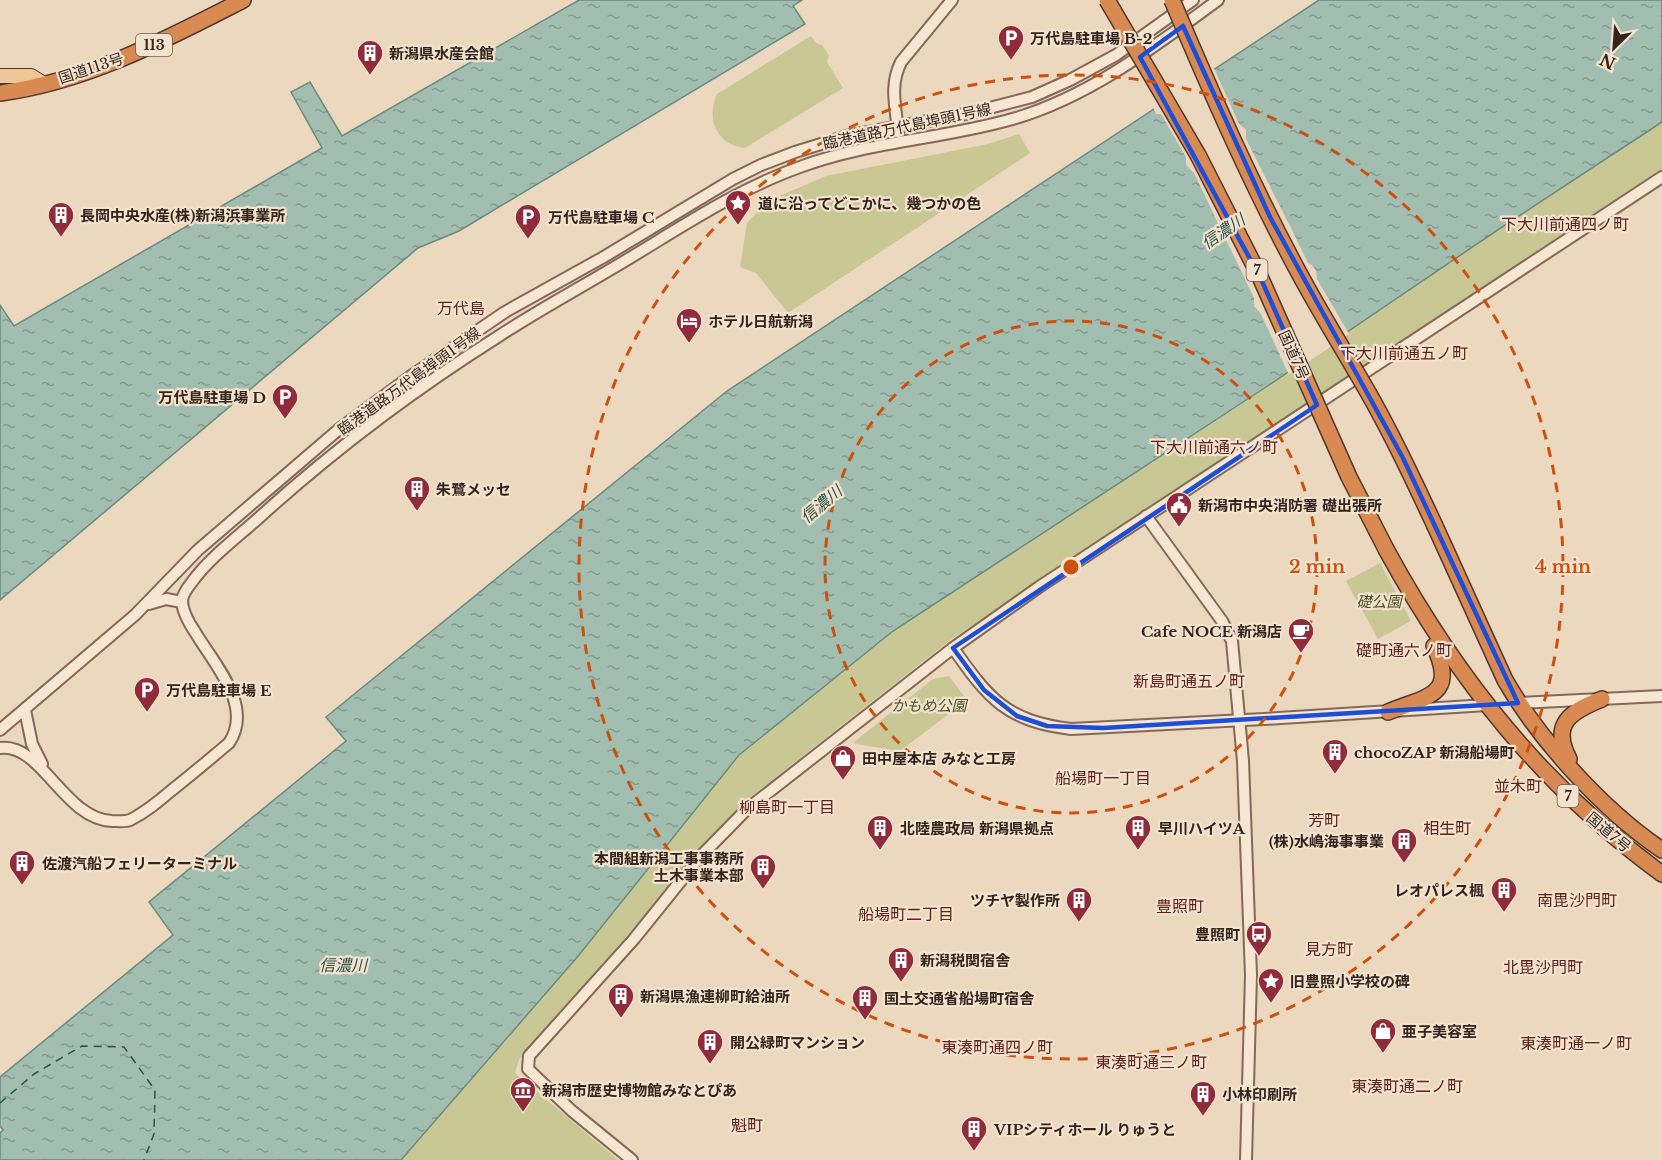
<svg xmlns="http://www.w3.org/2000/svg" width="1662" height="1160" viewBox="0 0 1662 1160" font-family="'Libre Baskerville','Noto Sans JP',serif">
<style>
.park{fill:#c9c794}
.water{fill:url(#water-ripples);stroke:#6a8b7e;stroke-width:1.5}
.pier{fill:#ecd7bf}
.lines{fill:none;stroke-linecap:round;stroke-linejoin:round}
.ferry{stroke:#2c534a;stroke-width:1.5;stroke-dasharray:8 6;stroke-linecap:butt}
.minor-casing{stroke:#846958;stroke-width:14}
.major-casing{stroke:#51382d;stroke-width:16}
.highway-casing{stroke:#51382d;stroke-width:18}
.minor{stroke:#f7e6d2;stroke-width:10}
.major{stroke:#eec697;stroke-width:14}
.highway{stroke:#d98952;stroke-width:15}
.highway-bridge-casing{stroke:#51382d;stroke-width:18;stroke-linecap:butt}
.highway-bridge{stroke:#d98952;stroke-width:15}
.marked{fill:none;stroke:#1d4ed8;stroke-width:4.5;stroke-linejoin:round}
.ring{fill:none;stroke:#cd510e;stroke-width:3;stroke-dasharray:10 8}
.labels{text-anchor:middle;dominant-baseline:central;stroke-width:4.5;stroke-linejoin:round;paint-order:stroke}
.shield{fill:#f3e3ce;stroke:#6d5d51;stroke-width:1.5}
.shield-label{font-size:14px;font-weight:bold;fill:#34241c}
.poi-label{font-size:15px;font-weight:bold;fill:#34241c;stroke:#f3e3ce;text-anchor:start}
.street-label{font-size:15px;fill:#34241c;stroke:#f3e3ce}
.park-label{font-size:15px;font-style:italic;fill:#4b4f24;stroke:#f3e3ce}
.neighbourhood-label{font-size:16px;fill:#5e211d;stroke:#f3e3ce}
.water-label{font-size:16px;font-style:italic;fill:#2c534a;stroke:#f3e3ce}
.centre{fill:#cd510e;stroke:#f3e3ce;stroke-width:3}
.ring-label{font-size:18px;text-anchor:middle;font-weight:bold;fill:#cd510e;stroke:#f3e3ce;stroke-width:4.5;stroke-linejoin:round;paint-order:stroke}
</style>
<defs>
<pattern id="water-ripples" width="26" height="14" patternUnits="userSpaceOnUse" patternTransform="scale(1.5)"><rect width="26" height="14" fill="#a2beb1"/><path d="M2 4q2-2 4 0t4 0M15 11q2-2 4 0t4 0" fill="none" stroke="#859a8f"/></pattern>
</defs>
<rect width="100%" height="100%" fill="#ecd7bf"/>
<g class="park">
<path d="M811 36 816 43 822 45 829 56 827 62 843 88 745 148C716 145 706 118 717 94Z"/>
<path d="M1662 122V171L1142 511 949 641 743 803 519 1059 515 1073 618 1160H401L579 955 739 755 893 631 1266 387 1499 229Z"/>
<path d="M1019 134 1030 153 788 313 756 273 740 267 747 223 768 201 826 176 988 144Z"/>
<path d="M1380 563 1411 621 1378 639 1346 581Z"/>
<path d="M949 676 967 700 900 751 856 744 854 742 933 679Z"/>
</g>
<g class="water">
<path d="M579 0H802L793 6 805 24 459 231 418 248 0 600V305L14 326 322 148 291 92 310 82 342 136Z"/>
<path d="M1319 0H1662V122L1499 229 1266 387 893 631 739 755 579 955 401 1160H0V1133L3 1130 0 1126V1077L173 935 149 902 346 741 326 717 727 391Z"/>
</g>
<path class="pier" d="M1213 66 1239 124 1246 130V139L1292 230 1308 263 1313 266 1316 271 1317 279 1349 334 1289 375 1261 314 1254 306V298L1194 173 1186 165V157L1161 114H1156L1153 106Z"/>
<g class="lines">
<path class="ferry" d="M0 1103 34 1074 82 1046 124 1047 155 1090 154 1134 144 1160"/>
<g class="minor-casing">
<g id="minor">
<path d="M898 132C896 107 889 86 901 62L952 0"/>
<path d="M1146 516 1222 621 1232 641 1243 761 1251 975 1246 1160"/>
<path d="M149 604 166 599 182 602"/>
<path d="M953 648C989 699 1006 721 1071 729L1264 719 1487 705"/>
<path d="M1518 703 1662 696"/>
<path d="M25 710 32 744 42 764"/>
<path d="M0 730 135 615 198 550 338 430 414 374 505 312 602 258 733 179 761 165 795 152 847 136 970 113 1032 97 1070 80 1116 55 1193 0"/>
<path d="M0 748C41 742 64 819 112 821 118 821 125 822 130 820 146 812 159 801 172 790 191 775 210 759 229 743 254 706 214 664 195 632 189 623 182 611 182 600 183 594 188 587 192 582 210 557 239 536 262 515 335 449 415 389 499 336 537 311 578 289 618 265 677 230 735 190 800 167 870 141 945 139 1016 118 1092 95 1155 46 1218 0"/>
<path d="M632 1160 572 1111 528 1069 529 1056 634 939 700 857 746 810 953 648 1039 587 1662 177"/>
</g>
</g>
<g class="major-casing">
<path id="major" d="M0 76H31L44 84"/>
</g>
<g class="highway-casing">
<g id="highway">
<path d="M0 93C86 82 167 39 243 0"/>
<path d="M1435 526 1505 680C1540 741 1604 811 1662 850"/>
<path d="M1387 551C1457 679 1543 787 1662 874"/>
<path d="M1388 712C1427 696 1458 696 1434 646"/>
<path d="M1569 759C1550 723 1572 711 1602 699"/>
</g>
</g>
<use href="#minor" class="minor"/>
<use href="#major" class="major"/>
<use href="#highway" class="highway"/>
<g class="highway-bridge-casing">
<g id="highway-bridge">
<path d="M1107 0 1198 155 1261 279 1349 477 1387 551"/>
<path d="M1172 0C1211 92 1251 184 1299 273 1320 312 1343 349 1365 387 1391 432 1413 479 1435 526"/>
</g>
</g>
<use href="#highway-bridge" class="highway-bridge"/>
</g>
<path class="marked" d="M1183 26 1270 217 1403 458 1518 703 1103 728 1047 726 1017 716 984 690 953 648 1317 405 1261 279 1140 57Z"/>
<g class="ring">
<circle cx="1071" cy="567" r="246"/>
<circle cx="1071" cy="567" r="492"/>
</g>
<defs>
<g id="parking-pin" transform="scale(1.35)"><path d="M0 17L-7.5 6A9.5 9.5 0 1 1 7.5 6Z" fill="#902b3b" stroke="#f3e3ce"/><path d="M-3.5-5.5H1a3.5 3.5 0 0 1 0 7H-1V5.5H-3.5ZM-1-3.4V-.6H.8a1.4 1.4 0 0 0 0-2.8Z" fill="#fff"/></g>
<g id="building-pin" transform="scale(1.35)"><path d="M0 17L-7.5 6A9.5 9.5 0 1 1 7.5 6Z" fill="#902b3b" stroke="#f3e3ce"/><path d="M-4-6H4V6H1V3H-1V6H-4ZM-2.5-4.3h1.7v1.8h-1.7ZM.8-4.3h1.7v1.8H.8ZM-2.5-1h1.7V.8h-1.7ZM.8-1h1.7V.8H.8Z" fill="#fff"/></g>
<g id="sight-pin" transform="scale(1.35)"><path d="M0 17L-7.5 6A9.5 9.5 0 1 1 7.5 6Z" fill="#902b3b" stroke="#f3e3ce"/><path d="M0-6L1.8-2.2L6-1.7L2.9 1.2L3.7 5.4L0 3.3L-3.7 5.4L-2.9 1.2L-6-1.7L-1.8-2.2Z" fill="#fff"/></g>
<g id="hotel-pin" transform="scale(1.35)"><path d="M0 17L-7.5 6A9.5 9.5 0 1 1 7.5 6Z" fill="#902b3b" stroke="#f3e3ce"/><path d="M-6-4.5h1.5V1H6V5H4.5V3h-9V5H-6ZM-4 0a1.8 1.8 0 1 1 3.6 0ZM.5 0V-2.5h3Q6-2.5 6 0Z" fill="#fff"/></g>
<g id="civic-pin" transform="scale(1.35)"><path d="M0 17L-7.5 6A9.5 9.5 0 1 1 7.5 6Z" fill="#902b3b" stroke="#f3e3ce"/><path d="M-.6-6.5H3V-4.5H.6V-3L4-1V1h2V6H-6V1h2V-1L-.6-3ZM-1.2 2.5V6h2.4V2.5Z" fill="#fff"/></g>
<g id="cafe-pin" transform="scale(1.35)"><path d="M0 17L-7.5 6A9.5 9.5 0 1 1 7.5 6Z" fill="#902b3b" stroke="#f3e3ce"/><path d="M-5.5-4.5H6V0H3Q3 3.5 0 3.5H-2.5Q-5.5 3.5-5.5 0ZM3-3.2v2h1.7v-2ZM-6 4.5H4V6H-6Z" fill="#fff"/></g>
<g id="shop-pin" transform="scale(1.35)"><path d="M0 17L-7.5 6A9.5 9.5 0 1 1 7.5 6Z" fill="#902b3b" stroke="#f3e3ce"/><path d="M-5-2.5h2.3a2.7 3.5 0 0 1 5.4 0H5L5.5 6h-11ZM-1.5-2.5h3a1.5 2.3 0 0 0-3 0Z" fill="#fff"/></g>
<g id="bus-pin" transform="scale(1.35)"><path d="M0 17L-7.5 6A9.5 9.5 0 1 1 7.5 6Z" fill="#902b3b" stroke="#f3e3ce"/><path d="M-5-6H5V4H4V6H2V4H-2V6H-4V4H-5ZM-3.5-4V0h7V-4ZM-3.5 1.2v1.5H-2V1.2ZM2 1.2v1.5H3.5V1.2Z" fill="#fff"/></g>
<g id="museum-pin" transform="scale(1.35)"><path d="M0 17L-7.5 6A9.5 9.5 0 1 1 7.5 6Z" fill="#902b3b" stroke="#f3e3ce"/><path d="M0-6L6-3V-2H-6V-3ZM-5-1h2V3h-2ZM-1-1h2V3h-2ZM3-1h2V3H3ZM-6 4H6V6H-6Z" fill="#fff"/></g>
</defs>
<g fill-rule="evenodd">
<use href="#parking-pin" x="1011" y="38"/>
<use href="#building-pin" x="370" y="53"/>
<use href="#sight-pin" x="738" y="203"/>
<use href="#building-pin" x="61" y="215"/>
<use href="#parking-pin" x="528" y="217"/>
<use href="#hotel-pin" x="689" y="321"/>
<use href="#parking-pin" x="285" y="397"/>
<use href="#building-pin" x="417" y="489"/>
<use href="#civic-pin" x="1179" y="505"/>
<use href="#cafe-pin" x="1301" y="631"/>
<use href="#parking-pin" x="147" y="690"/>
<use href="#building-pin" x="1335" y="752"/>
<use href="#shop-pin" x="843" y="758"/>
<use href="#building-pin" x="880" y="828"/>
<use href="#building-pin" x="1138" y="828"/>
<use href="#building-pin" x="1404" y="841"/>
<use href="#building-pin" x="22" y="863"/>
<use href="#building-pin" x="763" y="867"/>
<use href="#building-pin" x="1504" y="890"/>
<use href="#building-pin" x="1079" y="900"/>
<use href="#bus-pin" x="1259" y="934"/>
<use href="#building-pin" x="901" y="960"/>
<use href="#sight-pin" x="1271" y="981"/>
<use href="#building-pin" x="621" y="996"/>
<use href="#building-pin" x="865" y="998"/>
<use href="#shop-pin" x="1383" y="1031"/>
<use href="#building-pin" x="710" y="1042"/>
<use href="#museum-pin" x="523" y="1090"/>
<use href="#building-pin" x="1203" y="1094"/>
<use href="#building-pin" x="974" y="1129"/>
</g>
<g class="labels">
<g class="shield">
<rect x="136" y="34" width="36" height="22" rx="4.5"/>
<rect x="1246.5" y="259" width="21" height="22" rx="4.5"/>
<rect x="1557.5" y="785" width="21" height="22" rx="4.5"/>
</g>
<g class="shield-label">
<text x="154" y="45">113</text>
<text x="1257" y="270">7</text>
<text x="1568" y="796">7</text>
</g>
<g class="poi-label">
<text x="1030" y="38">万代島駐車場 B-2</text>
<text x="389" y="53">新潟県水産会館</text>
<text x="758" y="203">道に沿ってどこかに、幾つかの色</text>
<text x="80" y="215">長岡中央水産(株)新潟浜事業所</text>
<text x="548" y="217">万代島駐車場 C</text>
<text x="708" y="321">ホテル日航新潟</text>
<text x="266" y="397" text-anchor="end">万代島駐車場 D</text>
<text x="436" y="489">朱鷺メッセ</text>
<text x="1198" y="505">新潟市中央消防署 礎出張所</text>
<text x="1282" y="631" text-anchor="end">Cafe NOCE 新潟店</text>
<text x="166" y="690">万代島駐車場 E</text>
<text x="1354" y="752">chocoZAP 新潟船場町</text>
<text x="862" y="758">田中屋本店 みなと工房</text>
<text x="900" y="828">北陸農政局 新潟県拠点</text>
<text x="1158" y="828">早川ハイツA</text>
<text x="1384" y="841" text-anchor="end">(株)水嶋海事事業</text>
<text x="744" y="858" text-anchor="end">本間組新潟工事事務所<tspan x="744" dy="17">土木事業本部</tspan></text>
<text x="42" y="863">佐渡汽船フェリーターミナル</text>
<text x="1484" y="890" text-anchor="end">レオパレス楓</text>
<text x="1060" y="900" text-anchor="end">ツチヤ製作所</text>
<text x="1240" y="934" text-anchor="end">豊照町</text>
<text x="920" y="960">新潟税関宿舎</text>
<text x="1290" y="981">旧豊照小学校の碑</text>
<text x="640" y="996">新潟県漁連柳町給油所</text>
<text x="884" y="998">国土交通省船場町宿舎</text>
<text x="1402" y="1031">亜子美容室</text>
<text x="730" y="1042">開公緑町マンション</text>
<text x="542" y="1090">新潟市歴史博物館みなとぴあ</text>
<text x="1222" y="1094">小林印刷所</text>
<text x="994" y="1129">VIPシティホール りゅうと</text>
</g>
<g class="street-label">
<text transform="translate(91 68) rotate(-18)">国道113号</text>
<text transform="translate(907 126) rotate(-12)">臨港道路万代島埠頭1号線</text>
<text transform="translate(1294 355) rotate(66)">国道7号</text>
<text transform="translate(409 381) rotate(-36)">臨港道路万代島埠頭1号線</text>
<text transform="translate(1609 832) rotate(40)">国道7号</text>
</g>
<g class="park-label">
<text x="1379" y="601">礎公園</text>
<text x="929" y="705">かもめ公園</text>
</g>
<g class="neighbourhood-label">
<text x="1565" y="224">下大川前通四ノ町</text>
<text x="461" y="308">万代島</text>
<text x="1404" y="353">下大川前通五ノ町</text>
<text x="1214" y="447">下大川前通六ノ町</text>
<text x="1404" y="650">礎町通六ノ町</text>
<text x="1189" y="681">新島町通五ノ町</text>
<text x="1103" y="778">船場町一丁目</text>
<text x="1518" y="786">並木町</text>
<text x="787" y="807">柳島町一丁目</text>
<text x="1324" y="820">芳町</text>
<text x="1447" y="828">相生町</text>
<text x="1577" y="900">南毘沙門町</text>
<text x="1180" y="906">豊照町</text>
<text x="906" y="914">船場町二丁目</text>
<text x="1329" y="949">見方町</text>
<text x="1543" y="967">北毘沙門町</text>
<text x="1576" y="1043">東湊町通一ノ町</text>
<text x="997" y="1047">東湊町通四ノ町</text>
<text x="1151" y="1062">東湊町通三ノ町</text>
<text x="1407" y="1086">東湊町通二ノ町</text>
<text x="747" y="1125">魁町</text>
</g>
<g class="water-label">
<text transform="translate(1223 231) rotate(-34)">信濃川</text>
<text transform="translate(821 504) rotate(-40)">信濃川</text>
<text x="343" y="965">信濃川</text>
</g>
</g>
<circle cx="1071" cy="567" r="9" class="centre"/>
<g class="ring-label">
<text x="1317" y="573">2 min</text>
<text x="1563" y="573">4 min</text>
</g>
<g transform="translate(1614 48) rotate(205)" stroke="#f3e3ce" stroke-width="4.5" paint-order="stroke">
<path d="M0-4.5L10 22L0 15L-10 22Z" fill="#34241c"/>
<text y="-9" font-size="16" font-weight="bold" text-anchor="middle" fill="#34241c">N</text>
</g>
</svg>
